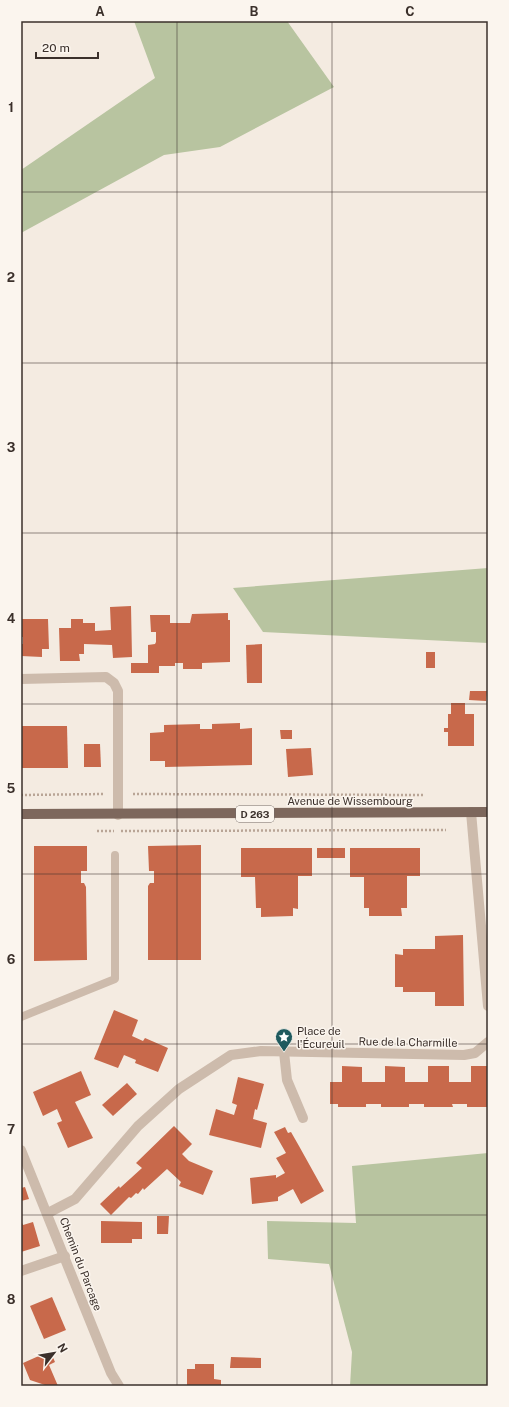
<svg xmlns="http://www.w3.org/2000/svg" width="509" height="1407" viewBox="0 0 509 1407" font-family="'Public Sans',sans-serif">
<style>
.green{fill:#b8c4a0}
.building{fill:#c8694b}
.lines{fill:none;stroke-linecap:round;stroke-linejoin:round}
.path{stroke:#b9a596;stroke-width:2.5;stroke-dasharray:2 2;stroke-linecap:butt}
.service{stroke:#cdbbac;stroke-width:8}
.minor{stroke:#cdbbac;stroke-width:10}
.primary{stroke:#7d675c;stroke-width:10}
.grid{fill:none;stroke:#3b302b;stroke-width:1;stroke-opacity:0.55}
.labels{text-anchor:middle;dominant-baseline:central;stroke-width:3;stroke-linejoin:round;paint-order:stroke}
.shield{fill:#fbf5ee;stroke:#756b66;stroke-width:1}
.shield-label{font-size:10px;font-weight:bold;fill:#3b302b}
.street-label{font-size:11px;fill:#3b302b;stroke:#fbf5ee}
.poi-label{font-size:11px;fill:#3b302b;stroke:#fbf5ee;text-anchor:start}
.neatline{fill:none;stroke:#3b302b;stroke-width:1.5}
.grid-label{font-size:13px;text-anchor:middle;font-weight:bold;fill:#3b302b}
</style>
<rect width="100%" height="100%" fill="#f4ebe1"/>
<g class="green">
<path d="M134 21H287L334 87 220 147 164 155 21 233V170L155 78Z"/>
<path d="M488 568V643L263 632 233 588Z"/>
<path d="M488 1153V1386H350L352 1352 329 1264 268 1259 267 1221 356 1223 352 1166Z"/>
</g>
<g class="building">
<path d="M131 606 132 657 113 658 112 645 84 644V654H79L80 661H60L59 628H71V619H83V623H95V631L111 630 110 607Z"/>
<path d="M21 612 22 619H48L49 649H42V657L21 656V644H23V637H21Z"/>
<path d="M228 613V620H230V662L202 663V669H183V663H175V666H159V673H131V663H148V645L155 644 156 642V632H151L150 615H170V623H190L192 614Z"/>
<path d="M262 644V683H247L246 645Z"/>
<rect x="426" y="652" width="9" height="16"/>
<path d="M470 691H487L486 701 469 700Z"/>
<path d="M451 703H465V714H474V746H448V732H444V728H448V714H451Z"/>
<path d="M240 723V729L252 728V765L165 767V761H150V733L164 732V725L200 724V729H212V724Z"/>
<path d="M21 726H67L68 768H21Z"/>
<path d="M280 730H292V739H281Z"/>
<path d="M84 744H100L101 767H84Z"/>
<path d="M311 748 313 775 288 777 286 749Z"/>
<path d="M201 845V960H148V886L150 883H154V871H149L148 846Z"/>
<path d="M34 846H87V871H81V883H84L86 887 87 960 34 961Z"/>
<path d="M241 848H312V876H298V909L293 908V916L261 917V908H256L255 877H241Z"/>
<rect x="317" y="848" width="28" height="10"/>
<path d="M350 848H420V876H407V908H401L402 916H369V908H364V877H350Z"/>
<path d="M463 935 464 1006H435V992H403V987H395V954L403 955V949H435V936Z"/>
<path d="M114 1010 138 1020 132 1036 143 1041 145 1038 168 1048 158 1072 135 1063 136 1060 124 1055 118 1068 94 1059Z"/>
<path d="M342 1066 362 1067V1082H385V1066L405 1067V1082H428V1066H449V1082H471V1066H488V1107H467V1104H452L453 1107H424V1104H409V1107H381V1104H366V1107H338V1104H330V1082H342Z"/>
<path d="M81 1071 91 1095 75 1102 93 1138 68 1148 57 1123 62 1121 57 1109 43 1116 33 1092Z"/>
<path d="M238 1077 264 1084 257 1110 255 1109 253 1119 267 1123 261 1148 209 1135 216 1109 234 1115 237 1105 232 1103Z"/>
<path d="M127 1083 137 1094 113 1116 102 1105Z"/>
<path d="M174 1126 192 1144 182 1154 189 1161 213 1171 203 1195 179 1186 181 1182 167 1169 144 1190 143 1188 138 1194 136 1193 131 1198 129 1197 111 1215 100 1204 119 1186 120 1188 142 1168 136 1163Z"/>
<path d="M285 1127 288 1133 291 1132 299 1146 324 1191 301 1204 293 1189 278 1197V1201L252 1204 250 1178 276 1175V1178L285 1173 276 1158 286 1153 274 1132Z"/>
<path d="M25 1187 29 1199 21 1201V1188Z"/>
<path d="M157 1216H169L168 1234H157Z"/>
<path d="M21 1221 23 1225 33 1222 40 1246 21 1252Z"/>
<path d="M101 1221 142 1222V1239H132V1243H101Z"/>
<path d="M52 1297 66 1330 44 1339 30 1306Z"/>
<path d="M50 1351 55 1362 49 1365 58 1386H48L30 1380 23 1363Z"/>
<path d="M231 1357 261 1358V1368H230Z"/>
<path d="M195 1364H214V1379L221 1380V1386H187V1369H195Z"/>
</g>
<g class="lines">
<g class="path">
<path d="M133 794 424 795"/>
<path d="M21 795 104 794"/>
<path d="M97 831H114"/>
<path d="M121 831 446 830"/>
</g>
<path class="service" d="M21 1017 115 979V855"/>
<g class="minor">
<path d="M21 679 106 677 114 683 118 691V815"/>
<path d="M471 812 488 1006"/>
<path d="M284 1052 287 1080 303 1118"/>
<path d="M21 1150 111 1373 119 1386"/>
<path d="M48 1213 75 1199 138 1126 179 1089 231 1055 261 1051 464 1055 475 1053 488 1042"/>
<path d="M21 1271 65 1256"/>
</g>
<path class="primary" d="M21 814 488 812"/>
</g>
<path class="grid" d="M177 21V1386M332 21V1386M21 192H488M21 363H488M21 533H488M21 704H488M21 874H488M21 1044H488M21 1215H488"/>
<defs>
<g id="sight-pin" transform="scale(0.9)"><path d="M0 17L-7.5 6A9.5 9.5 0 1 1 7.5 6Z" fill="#1f5a5e" stroke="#fbf5ee"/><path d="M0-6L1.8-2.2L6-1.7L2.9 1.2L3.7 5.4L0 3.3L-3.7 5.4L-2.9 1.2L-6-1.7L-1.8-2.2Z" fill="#fff"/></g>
</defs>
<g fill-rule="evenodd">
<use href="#sight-pin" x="284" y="1037"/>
</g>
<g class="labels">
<rect class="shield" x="236" y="806" width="38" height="16" rx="3"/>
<g class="shield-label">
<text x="255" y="814">D 263</text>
</g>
<g class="street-label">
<text x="350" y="801">Avenue de Wissembourg</text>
<text transform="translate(408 1042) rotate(1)">Rue de la Charmille</text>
<text transform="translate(81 1264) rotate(69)">Chemin du Parcage</text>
</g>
<g class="poi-label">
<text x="297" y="1031">Place de<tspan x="297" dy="13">l'Écureuil</tspan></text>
</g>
</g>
<rect width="509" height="1407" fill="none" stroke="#fbf5ee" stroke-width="44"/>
<g transform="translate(54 1353) rotate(59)" stroke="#fbf5ee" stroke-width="3" paint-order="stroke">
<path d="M0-3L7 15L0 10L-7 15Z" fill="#3b302b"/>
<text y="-6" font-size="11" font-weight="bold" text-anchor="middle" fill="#3b302b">N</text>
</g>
<path d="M36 52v6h62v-6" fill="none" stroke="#3b302b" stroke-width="2"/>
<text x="42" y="52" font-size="12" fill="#3b302b" stroke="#fbf5ee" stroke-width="3" paint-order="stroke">20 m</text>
<rect x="22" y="22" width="465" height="1363" class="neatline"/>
<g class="grid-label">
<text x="100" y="16">A</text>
<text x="254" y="16">B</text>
<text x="410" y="16">C</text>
<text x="11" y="112">1</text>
<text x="11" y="282">2</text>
<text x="11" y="452">3</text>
<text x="11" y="623">4</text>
<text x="11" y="793">5</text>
<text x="11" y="964">6</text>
<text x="11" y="1134">7</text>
<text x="11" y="1304">8</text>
</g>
</svg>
